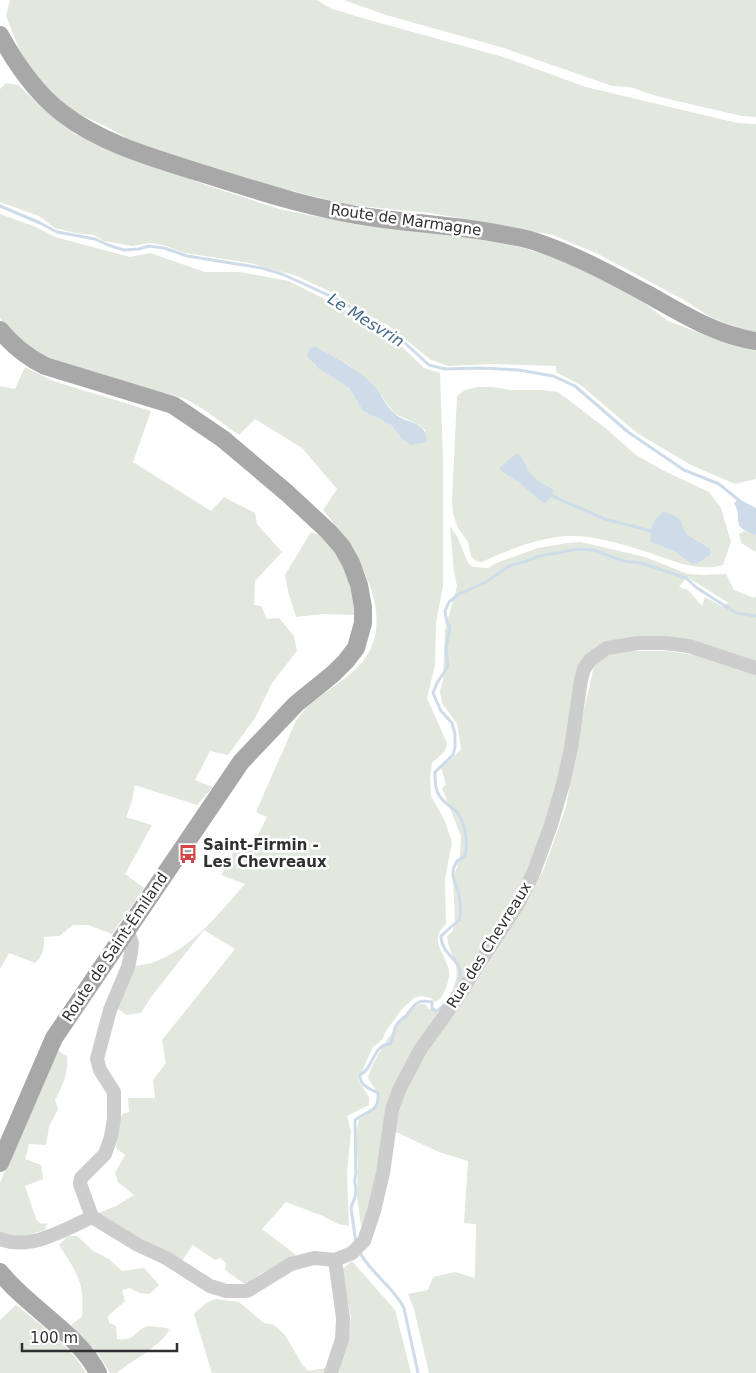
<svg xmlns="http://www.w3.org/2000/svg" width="756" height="1373" viewBox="0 0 756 1373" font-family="'DejaVu Sans',sans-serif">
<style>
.green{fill:#e2e8dd;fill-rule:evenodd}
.water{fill:#cedce9}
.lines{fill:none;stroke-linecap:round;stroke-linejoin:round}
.stream{stroke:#cedce9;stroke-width:3}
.minor{stroke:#cdcdcd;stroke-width:14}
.major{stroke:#a8a8a8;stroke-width:18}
.labels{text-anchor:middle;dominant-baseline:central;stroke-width:5;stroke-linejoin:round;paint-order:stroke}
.street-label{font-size:15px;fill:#303030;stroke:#fff}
.poi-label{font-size:15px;font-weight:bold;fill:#303030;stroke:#fff;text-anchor:start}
.water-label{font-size:16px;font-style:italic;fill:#456a8a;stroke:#fff}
</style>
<rect width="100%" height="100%" fill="#fff"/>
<g class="green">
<path d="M10 0H317L330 8 355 16 503 57 586 87 737 123 756 124V333L747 332 709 316 684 300 600 255 553 235 431 213 350 205 256 182 138 145 109 128 77 113 50 94 24 61 6 16Z"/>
<path d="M344 0H756V117L742 116 681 102 653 95 630 87 612 86 504 48 386 15Z"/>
<path d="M6 83 18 85 50 115 75 134 200 183 279 209 313 216 371 225 460 235 524 248 561 260 595 274 643 302 668 321 721 341 756 348V479L735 484 691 465 637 433 582 386 556 372V366L492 364 449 366 431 360 388 325 366 314 339 296 297 276 250 263 185 253 163 245 150 243 132 246 104 241 94 235 75 233 55 228 39 216 0 202V89Z"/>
<path d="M0 214 36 227 55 237 130 257 150 253 205 272H240L289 281 346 310 392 337 424 368 440 373 443 459V586L436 623 435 665 427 698 447 743 445 751 432 763 430 777 431 796 444 819 452 842 445 879 446 924C429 940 443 950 448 967 451 974 448 983 445 990 443 995 440 1000 435 1002L431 998 422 996 414 998 402 1009 386 1031 382 1040 373 1047 358 1080 369 1097V1105L347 1116 351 1131 347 1172 349 1226 338 1224 323 1216 286 1202 262 1229 296 1255 260 1274 246 1285 225 1270 226 1263 220 1258 215 1260 193 1245 182 1261 96 1214 116 1206 134 1195 118 1182 115 1173 125 1155 116 1148 122 1114 129 1112 128 1098H155L153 1080 166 1063 162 1040 235 949 204 930 151 997 141 1013 126 1015 118 1009 133 966C141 965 151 964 159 960 195 945 220 912 245 884L221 875 235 850 251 849 267 817 256 812C265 791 274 770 284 749 288 739 292 727 298 718 316 693 349 682 366 657 397 610 353 546 323 510L337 489 302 448 255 419 239 435C222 423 206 410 188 400 177 395 163 393 151 390 99 375 32 366 0 318ZM315 346 349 365 375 387 395 414 420 425 426 431 401 438 391 425 363 411 349 388 313 364Z"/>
<path d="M25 367 53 381 151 411 133 462 211 511 224 497 255 513 257 524 282 552 255 581 254 605 261 606 267 619 279 618 294 636 297 651 272 683 255 718 228 755 210 751 195 780 213 787 197 805 135 785 131 804 126 817 152 825 125 874 144 888 112 934 88 925H73L59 936 44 937C44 948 44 955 35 963L9 953 0 969V386L15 389Z"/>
<path d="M477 387H493L510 390H542L558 392 604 427 636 455 664 471 709 492 721 508 731 542 723 565C694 573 668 558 641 550 622 544 594 536 574 536 545 535 507 550 482 562L476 561 471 556 468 542 458 528 453 514 452 501 457 396 465 390Z"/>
<path d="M450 527 457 536 468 563 473 567 488 568 496 563 538 548 567 543 581 542 645 557 688 574 704 575 726 574 734 590 754 598 756 596V663L646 638 618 639 603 645 588 654 574 681 565 750 544 835 509 912 445 1004C451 993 459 981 456 967 454 956 448 949 447 936L452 932 455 923 453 880 460 856 461 836 442 788 446 785 441 767 454 757 461 749 457 724 442 703 440 691 443 680 445 630 457 586 454 572ZM687 577 727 602H728L723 607 705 597 702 606 688 590 679 587Z"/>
<path d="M744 531 756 535V552L741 543 739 534Z"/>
<path d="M311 532C316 534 322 535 325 539 345 557 351 591 357 615L323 614 296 617 288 591 285 575Z"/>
<path d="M628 651H667L702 656 756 673V1373H429L414 1309 408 1294 428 1290 433 1277 455 1272 475 1278 476 1224 464 1223 468 1161 439 1152 394 1131 406 1084 422 1057 476 983 519 915 544 869 566 807 580 727 594 666 609 654Z"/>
<path d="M420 1004H425L429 1009 436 1010 439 1017 414 1052 366 1219 361 1226 357 1196 358 1163 356 1135 359 1119C370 1110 376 1111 379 1095L368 1078C372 1061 403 1010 420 1004Z"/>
<path d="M58 1051 67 1056C69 1072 63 1085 55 1100L58 1109 49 1127 46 1145 29 1144 25 1159 41 1165 43 1179 25 1186 36 1219 41 1224 47 1223 45 1230 20 1237 0 1233V1183L12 1152Z"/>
<path d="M68 1236H77L93 1251 109 1259 122 1271 144 1268 159 1285 149 1294 140 1293 130 1288 122 1290 125 1301 108 1316 109 1323 116 1326 117 1339C134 1342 133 1333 145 1327 149 1325 165 1328 170 1329 159 1348 133 1359 117 1373H110L99 1355 71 1325 82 1317C85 1282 77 1273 59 1245Z"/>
<path d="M352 1261 395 1310 411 1373H339L351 1317 341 1270Z"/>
<path d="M216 1299 239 1302 264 1323 274 1325 285 1335 302 1364 308 1371 326 1368 325 1373H212L194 1314 206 1303Z"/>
<path d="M16 1305C41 1325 70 1345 86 1373H0V1320Z"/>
</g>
<g class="water">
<path d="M315 346C336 358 360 370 376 388 382 396 387 407 394 413 407 426 424 417 427 441L423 443 411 445 401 438 391 425 363 411 349 388 318 368 307 356 309 349Z"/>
<path d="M517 453C525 459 525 466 530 473 536 481 546 485 554 490L552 496 545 503 538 499 520 483 501 471 500 467Z"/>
<path d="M739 499 756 508V535C728 526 744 520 734 503Z"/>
<path d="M664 512 674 515 680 520 686 534 710 549 711 554 698 563 692 564 674 551 651 542C649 528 653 519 664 512Z"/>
</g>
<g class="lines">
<g class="stream">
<path d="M0 206 40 223 57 232 95 239 108 245 124 250 139 249 149 246 164 248 187 256 262 268 282 274 339 300 394 333 429 365 445 369 480 368 519 370 553 376 575 386 628 432 684 470 719 484 741 502"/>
<path d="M552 496 605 519 651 531"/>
<path d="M457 987C470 958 442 961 441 936L460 919C461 911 460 903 459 894 456 884 449 874 456 863 457 860 462 858 465 856 468 843 466 822 456 811 451 807 445 803 441 798 435 791 435 781 435 772L453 755 455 747V734L452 723 441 711 433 693 437 683 448 666 446 649 450 626 447 623 445 611 449 602 459 594 486 582 509 566 524 562 540 556 578 549 593 550 623 561 641 563 686 578 697 588 736 613 756 616"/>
<path d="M356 1243 351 1208C352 1202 356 1198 356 1191 356 1183 353 1183 356 1174L355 1120C369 1109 379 1113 378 1093 370 1089 359 1085 360 1075 375 1067 372 1045 390 1044 394 1038 393 1034 395 1028 397 1022 401 1020 406 1016 415 1005 415 999 432 1002V1009L437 1011 443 1006 452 994"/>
<path d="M359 1251C370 1273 393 1286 404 1308L418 1373"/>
</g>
<g class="minor">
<path d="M127 929 132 943 131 953 128 967 110 1010 97 1059 100 1070 114 1092V1119L111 1137 105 1154 81 1178 80 1184 92 1217 138 1245 166 1258 210 1286 226 1291H247L291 1264 314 1258 335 1260"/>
<path d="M0 1239C30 1251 64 1230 92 1217"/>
<path d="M335 1260 352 1253 364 1241 374 1211 383 1173 392 1110 399 1090 420 1050 460 994 518 904 533 874 551 825 563 784 571 748 581 680 584 669 590 660 607 648 638 643H664L689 646 756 668"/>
<path d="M331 1373 342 1339 343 1318 335 1260"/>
</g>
<g class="major">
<path d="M0 35C16 64 36 93 62 113 102 144 154 158 201 173 258 191 316 210 376 218 419 224 463 226 506 235 518 237 531 239 542 244 579 257 614 276 649 295 683 314 716 335 756 341"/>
<path d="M0 330C13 346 27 357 45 366L173 405 223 439 287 493 328 531 342 547 351 563 359 585 363 607V623L356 648 346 661 333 674 296 704 241 762 54 1038 0 1163"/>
<path d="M0 1272C27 1307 79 1334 98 1373"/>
</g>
</g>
<defs>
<g id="bus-bare" transform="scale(1.5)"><path d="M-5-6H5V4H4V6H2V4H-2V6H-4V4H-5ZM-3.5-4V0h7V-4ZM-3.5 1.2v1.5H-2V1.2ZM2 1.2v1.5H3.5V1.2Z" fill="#d44645" stroke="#fff" stroke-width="2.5" paint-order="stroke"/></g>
</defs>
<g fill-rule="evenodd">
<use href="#bus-bare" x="188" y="854"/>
</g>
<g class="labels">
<g class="street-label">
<text transform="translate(406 220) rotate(8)">Route de Marmagne</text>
<text transform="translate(489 945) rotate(-58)">Rue des Chevreaux</text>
<text transform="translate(115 947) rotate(-56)">Route de Saint-Émiland</text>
</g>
<g class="poi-label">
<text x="203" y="845">Saint-Firmin -<tspan x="203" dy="17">Les Chevreaux</tspan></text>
</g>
<g class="water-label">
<text transform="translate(366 320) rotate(32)">Le Mesvrin</text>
</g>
</g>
<path d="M22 1343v8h155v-8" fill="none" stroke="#303030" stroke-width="2.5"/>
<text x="30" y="1343" font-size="15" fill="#303030" stroke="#ffffff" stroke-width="4" paint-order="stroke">100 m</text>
</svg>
